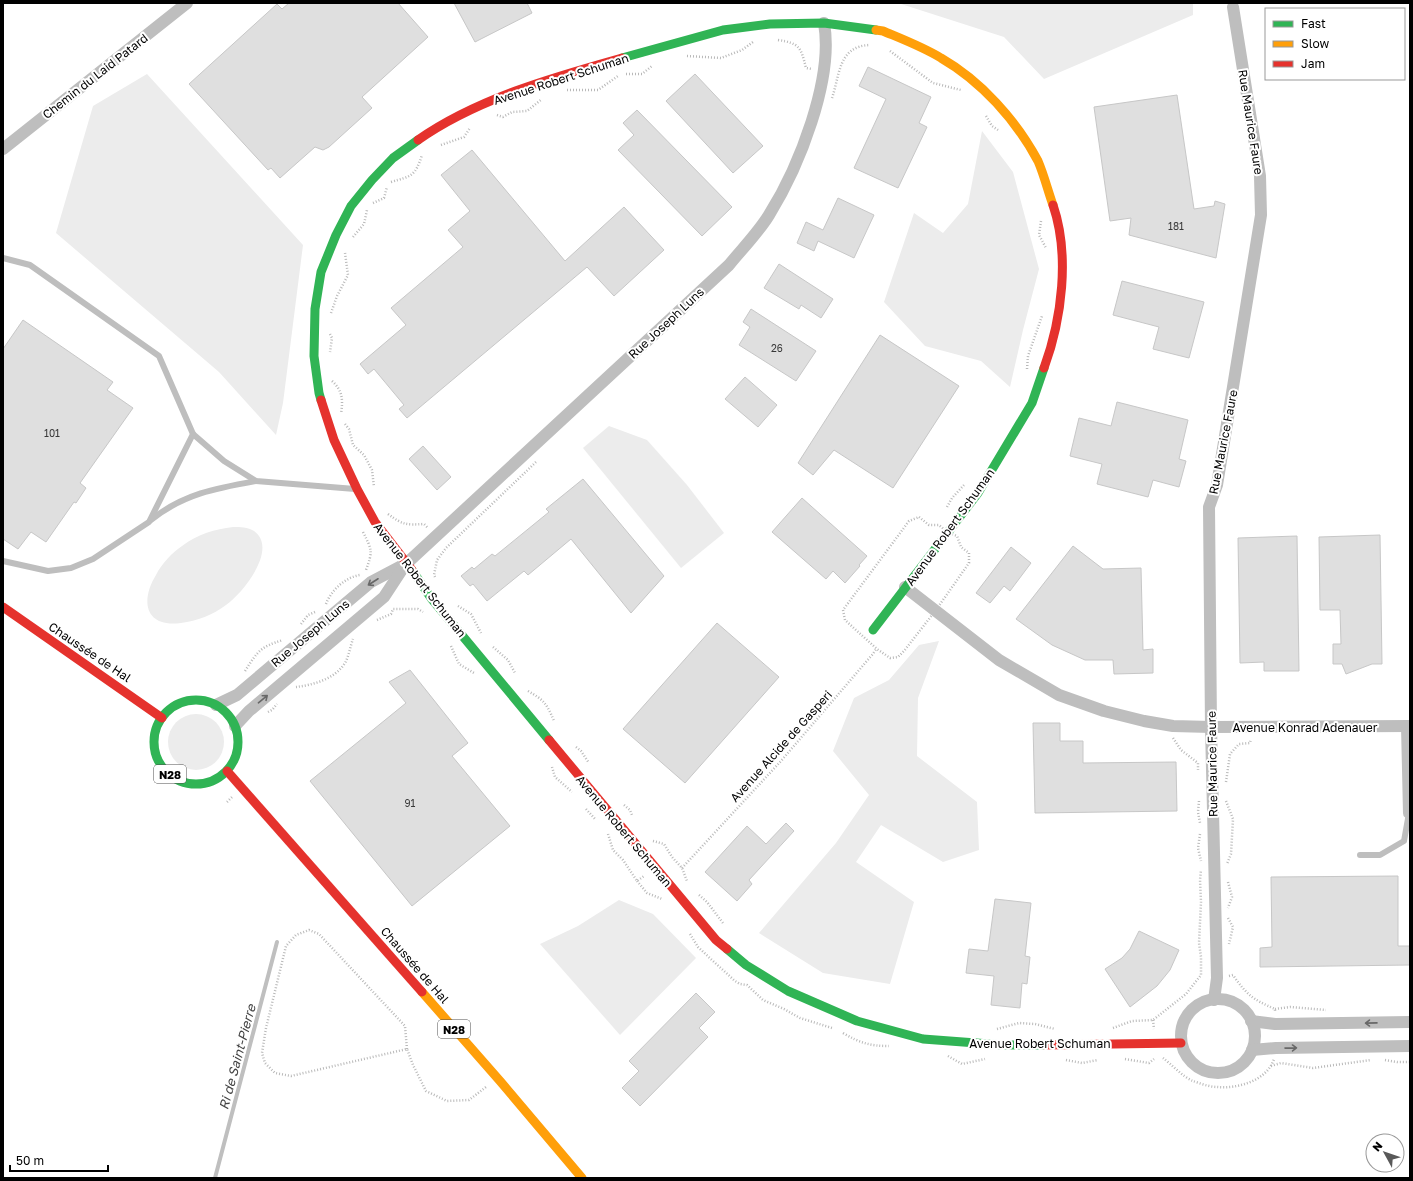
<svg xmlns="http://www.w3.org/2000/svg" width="1413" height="1181" viewBox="0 0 1413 1181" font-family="'Golos Text',sans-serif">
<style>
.green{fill:#ececec}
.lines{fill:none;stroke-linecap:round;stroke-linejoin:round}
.stream{stroke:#bfbfbf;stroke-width:4}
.building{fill:#dfdfdf;stroke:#c7c7c7}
.path{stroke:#b9b9b9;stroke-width:2.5;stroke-dasharray:1 2;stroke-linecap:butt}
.lane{stroke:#bebebe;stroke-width:6}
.street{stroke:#bebebe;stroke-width:12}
.fast{stroke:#30b455;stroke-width:9}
.slow{stroke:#ff9f0a;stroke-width:9}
.jam{stroke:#e5322d;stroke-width:9}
.oneway{stroke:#686868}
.labels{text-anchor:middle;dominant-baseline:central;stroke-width:4;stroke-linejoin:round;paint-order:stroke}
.number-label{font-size:10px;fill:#383838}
.shield{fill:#fff;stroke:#4c4c4c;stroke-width:1}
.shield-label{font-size:11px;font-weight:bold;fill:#000}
.street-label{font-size:12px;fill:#000;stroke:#fff}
.water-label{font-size:13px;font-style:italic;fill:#444;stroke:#fff}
</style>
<rect width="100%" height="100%" fill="#fff"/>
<g class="green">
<path d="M898 3H1193V15L1044 79 1004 37Z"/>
<path d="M147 74 303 245 283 403 276 435 219 372 56 233 93 106Z"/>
<path d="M982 131 1013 172 1039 269 1023 330 1010 387 981 361 925 346 884 302 914 213 943 233 968 204Z"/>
<path d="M609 426 647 440 687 485 724 533 681 568 583 448Z"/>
<path d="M233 527C240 527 248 527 254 531 279 549 242 594 226 605 213 615 197 621 181 623 145 628 140 601 156 575 162 563 172 553 182 546 198 534 215 529 233 527Z"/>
<path d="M939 641 918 698 917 756 977 802 979 850 943 862 881 825 856 862 914 902 890 984 823 973 759 933 836 843 869 795 833 751 854 698 889 680 919 645Z"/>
<circle cx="196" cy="742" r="28"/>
<path d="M619 900 653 914 696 958 620 1035 540 944 578 926Z"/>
</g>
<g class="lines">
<path class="stream" d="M215 1178 277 942"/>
</g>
<g class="building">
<path d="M289 3H398L428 37 362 97 372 108 329 147 323 150 315 147 280 178 271 168 268 170 189 84 277 4 282 9Z"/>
<path d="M454 3H527L532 13 475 42Z"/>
<path d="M868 67 931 97 919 123 927 127 898 188 854 168 886 99 859 86Z"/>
<path d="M695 74 763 146 733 173 666 101Z"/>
<path d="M1177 95 1194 209 1214 206 1215 201 1225 204 1216 258 1129 235 1131 218 1110 221 1094 107Z"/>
<path d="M637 110 732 207 702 236 618 150 634 135 623 123Z"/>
<path d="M472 150 565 261 624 207 664 250 614 296 587 267 407 418 399 409 404 405 374 369 368 374 360 364 406 325 391 308 463 247 448 230 470 211 441 175Z"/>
<path d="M838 198 874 215 854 258 818 241 814 251 797 243 806 222 823 230Z"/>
<path d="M779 264 833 299 821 318 801 305 799 309 764 288Z"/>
<path d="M1122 281 1204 302 1189 358 1153 349 1159 327 1113 315Z"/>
<path d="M751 309 816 351 796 381 739 345 750 327 743 322Z"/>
<path d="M23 320 113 382 107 390 133 408 80 483 86 488 76 503 74 502 46 542 31 532 18 549 3 539V349Z"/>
<path d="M880 335 959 386 893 488 834 450 813 475 798 463Z"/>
<path d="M745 377 777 405 758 427 725 399Z"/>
<path d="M1117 402 1188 420 1179 459 1186 461 1179 487 1153 480 1148 497 1097 484 1102 464 1070 456 1079 418 1111 426Z"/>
<path d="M423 446 451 477 437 490 409 459Z"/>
<path d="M583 479 664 576 631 613 571 539 528 575 524 571 487 601 473 584 470 586 461 576 472 567 474 569 492 554 495 556 549 512 546 509Z"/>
<path d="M802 498 867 556 859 565 860 566 845 583 833 571 826 579 772 532Z"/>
<path d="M1380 535 1382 664H1372L1346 674 1342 664H1333V644H1341L1340 610H1320L1319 537Z"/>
<path d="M1297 536 1299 671H1264V662L1240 663 1238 538Z"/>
<path d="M1073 546 1103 569 1141 568 1143 650 1153 649V673L1114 674 1113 660H1085L1052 645 1016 619Z"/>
<path d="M1011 547 1031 563 1010 591 1004 586 990 603 976 593Z"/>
<path d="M717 623 779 677 685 783 623 729Z"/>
<path d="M410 670 468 743 452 756 510 826 412 906 310 781 406 703 389 682Z"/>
<path d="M1033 723H1060V741H1083V763L1176 762 1177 811 1035 813Z"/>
<path d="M786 823 794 831 749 880 752 884 737 901 705 872 747 826 766 844Z"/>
<path d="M1398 876V946H1410V965L1260 967V948L1272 947 1271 877Z"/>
<path d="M995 899 1031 903 1025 956 1030 957 1027 984 1022 983 1020 1008 991 1005 994 976 966 973 969 949 988 951Z"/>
<path d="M1139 931 1179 950 1170 970 1157 986 1130 1007 1105 969 1122 958 1130 949Z"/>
<path d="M696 993 715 1012 699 1028 708 1037 640 1106 622 1088 639 1071 629 1061Z"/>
</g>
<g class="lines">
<g class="path">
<path d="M778 40C800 43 801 48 806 68L812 69"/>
<path d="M890 51 933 83 961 90"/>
<path d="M687 56 721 58 742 50 753 42"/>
<path d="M626 74H642L652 66"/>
<path d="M567 90H598L618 76"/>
<path d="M832 98C840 75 838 46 870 45"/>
<path d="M497 115 503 117 512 112 527 111 542 99"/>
<path d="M986 116 992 126 998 130"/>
<path d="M441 145 464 137 470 128"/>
<path d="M391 182C411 176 415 177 422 155"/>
<path d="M373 203 384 198 387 187"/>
<path d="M1041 221 1039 235 1046 248"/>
<path d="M353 237 364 224 367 210"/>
<path d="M331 313 337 296 348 275 345 253"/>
<path d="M330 334 332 338 330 352"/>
<path d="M1027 369 1028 356 1042 316"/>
<path d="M332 381C343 391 343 400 341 414"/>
<path d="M345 424 349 429 353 445 364 455 372 470 374 487"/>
<path d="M947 507 952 498 965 484"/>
<path d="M388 514C403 525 406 525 424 524L428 528"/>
<path d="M919 517 929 525H939L947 532 957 536 961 547 969 553V563L936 610 904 651 898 657 890 658 877 649 845 620 843 610 909 521Z"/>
<path d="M363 532C372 550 373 551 366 570"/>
<path d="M435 577 434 575 437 560 446 548 536 462"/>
<path d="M326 604C331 590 346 577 360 575"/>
<path d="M458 606 471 614 481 633"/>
<path d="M377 620 391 614 393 609H418L423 612"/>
<path d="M301 624 308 615 315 612"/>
<path d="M451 646 459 664 474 673"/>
<path d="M493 647 508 660 515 673"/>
<path d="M245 671C258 651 260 647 283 640"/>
<path d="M296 687C313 685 335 679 345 663 349 656 350 647 353 639"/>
<path d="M528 691C544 700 547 704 554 721"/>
<path d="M268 712 272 710 277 704"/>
<path d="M1173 738 1181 750 1198 763V770"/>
<path d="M576 747 581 751 589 763"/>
<path d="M552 767 555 777 572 792"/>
<path d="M1226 782 1230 754 1239 744 1250 743 1251 739"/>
<path d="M1199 801 1198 812 1200 823"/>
<path d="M1226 801 1233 819 1231 854 1227 864"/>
<path d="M227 802 232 797"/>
<path d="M624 805 630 810 632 815"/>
<path d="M586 809 595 819"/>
<path d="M608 834 613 850 623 860 637 881 644 876"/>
<path d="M1200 834 1198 848 1201 861"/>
<path d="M653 841 664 844 672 857 682 868 687 881"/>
<path d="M682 868 781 761 872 655 877 648"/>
<path d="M637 881 647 893 662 899"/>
<path d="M1228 882 1232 897 1228 908"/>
<path d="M699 895 707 902 723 923"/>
<path d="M1228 918 1233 927 1229 944"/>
<path d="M690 934 698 947 713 961 735 981 740 984 747 985 763 1000 784 1009 800 1018 832 1028"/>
<path d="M1229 976 1233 975C1247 995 1252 999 1275 1009V1012"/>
<path d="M1275 1009 1290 1007 1326 1010"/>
<path d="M1153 1020 1154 1029"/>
<path d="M1113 1028 1132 1021 1153 1020 1186 994 1201 975V957L1199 943 1201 902 1200 880 1201 870"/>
<path d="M997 1029 1019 1023 1035 1024 1055 1029"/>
<path d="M843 1033C860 1043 870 1046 889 1046"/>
<path d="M407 1049 405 1026 319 934 309 930 296 935 286 946 266 1028 262 1053 265 1063 275 1073 291 1076 407 1049 413 1065 426 1091 447 1101 469 1100 486 1087"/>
<path d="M948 1056 962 1064 985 1059"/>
<path d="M1163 1058C1171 1064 1183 1077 1193 1081 1199 1083 1209 1087 1217 1087 1237 1089 1267 1081 1274 1059"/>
<path d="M1125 1059 1149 1063 1154 1059"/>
<path d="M1066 1060 1082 1063 1098 1060"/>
<path d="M1385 1060 1397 1062H1410"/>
<path d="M1271 1066 1281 1063 1313 1068 1371 1060"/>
</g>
<g class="lane">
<path d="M3 258 30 265 159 356 193 434 224 461 256 481 355 489"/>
<path d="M151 520C183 494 217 488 256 481"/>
<path d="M3 561 48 571 71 568 93 559 149 522 193 434"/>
<path d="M1360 855H1380L1404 841 1409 813"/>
</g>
<g class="street">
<path d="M3 149 187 3"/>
<path d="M905 587 999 660 1059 695 1104 711 1144 721 1173 726 1211 727 1410 726"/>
<path d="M216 705 237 695 371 582 407 563 729 265C742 249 758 233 769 215 799 167 834 79 824 23"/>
<path d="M235 726 249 711 384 597 405 565"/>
<path d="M1407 726 1409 813"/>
<circle cx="1218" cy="1036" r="37"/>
<path d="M1214 1000 1217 978 1211 727 1209 507 1217 485 1261 215 1260 176 1233 7"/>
<path d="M1251 1021 1275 1024 1410 1022"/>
<path d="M1252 1050 1276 1048 1410 1046"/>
</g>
<g class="fast">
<path d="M622 58 723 30 770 24 824 23 876 30"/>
<path d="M321 400 319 393 314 356 315 309 321 272 336 235 351 206 372 180 393 158 418 140"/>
<path d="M412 570 431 598 549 740"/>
<path d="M873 630 978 493 1032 403 1044 368"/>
<circle cx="196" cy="742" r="42"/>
<path d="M727 949 746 965 788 991 857 1021 923 1039 1003 1045H1045"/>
</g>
<g class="slow">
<path d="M876 30 883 31C902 39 923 47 941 58 981 81 1016 120 1038 161 1044 175 1048 191 1053 205"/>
<path d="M422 992 500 1081 582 1178"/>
</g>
<g class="jam">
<path d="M418 140C476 99 554 77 622 58"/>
<path d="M1044 368C1062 319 1070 255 1053 205"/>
<path d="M321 400 334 440 357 489 375 522 412 570"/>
<path d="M3 607 162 718"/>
<path d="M549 740 716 940 727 949"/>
<path d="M227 771 422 992"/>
<path d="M1045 1045 1181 1043"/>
</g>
</g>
<defs><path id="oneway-shaft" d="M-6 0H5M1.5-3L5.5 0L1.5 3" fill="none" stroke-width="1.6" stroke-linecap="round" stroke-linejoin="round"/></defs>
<g class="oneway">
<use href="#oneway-shaft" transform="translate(373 582) rotate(147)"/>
<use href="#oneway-shaft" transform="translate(263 699) rotate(-40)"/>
<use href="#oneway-shaft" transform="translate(1371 1023) rotate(179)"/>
<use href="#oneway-shaft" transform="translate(1291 1048) rotate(-1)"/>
</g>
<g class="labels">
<g class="number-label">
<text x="1176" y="226">181</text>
<text x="777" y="348">26</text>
<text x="52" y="433">101</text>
<text x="410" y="803">91</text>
</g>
<g class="shield">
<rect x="154" y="765" width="32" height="18" rx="3"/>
<rect x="438" y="1020" width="32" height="18" rx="3"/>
</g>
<g class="shield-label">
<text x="170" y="774">N28</text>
<text x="454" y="1029">N28</text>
</g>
<g class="street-label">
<text transform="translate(95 76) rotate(-38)">Chemin du Laid Patard</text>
<text transform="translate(561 79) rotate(-18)">Avenue Robert Schuman</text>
<text transform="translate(1251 122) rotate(81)">Rue Maurice Faure</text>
<text transform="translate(666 323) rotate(-43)">Rue Joseph Luns</text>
<text transform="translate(1223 442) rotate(-79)">Rue Maurice Faure</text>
<text transform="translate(950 527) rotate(-54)">Avenue Robert Schuman</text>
<text transform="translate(420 580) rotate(52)">Avenue Robert Schuman</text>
<text transform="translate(310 633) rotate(-40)">Rue Joseph Luns</text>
<text transform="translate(90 652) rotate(34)">Chaussée de Hal</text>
<text x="1305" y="727">Avenue Konrad Adenauer</text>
<text transform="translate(781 746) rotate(-48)">Avenue Alcide de Gasperi</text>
<text transform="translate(1212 764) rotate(-91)">Rue Maurice Faure</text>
<text transform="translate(624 831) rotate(50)">Avenue Robert Schuman</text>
<text transform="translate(415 965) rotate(49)">Chaussée de Hal</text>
<text x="1040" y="1043">Avenue Robert Schuman</text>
</g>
<g class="water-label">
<text transform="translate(237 1057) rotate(-75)">Ri de Saint-Pierre</text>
</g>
</g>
<rect width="1413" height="1181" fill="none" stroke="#000000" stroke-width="8"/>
<rect x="1265" y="8" width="140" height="72" fill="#ffffff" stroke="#999999"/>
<rect x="1273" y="21" width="20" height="6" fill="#30b455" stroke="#999999"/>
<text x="1301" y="28" font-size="12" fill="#000000">Fast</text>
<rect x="1273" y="41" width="20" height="6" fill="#ff9f0a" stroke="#999999"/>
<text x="1301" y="48" font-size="12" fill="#000000">Slow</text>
<rect x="1273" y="61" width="20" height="6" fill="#e5322d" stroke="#999999"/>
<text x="1301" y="68" font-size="12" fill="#000000">Jam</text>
<g transform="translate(1385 1153) rotate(310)"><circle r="19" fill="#ffffff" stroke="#999999"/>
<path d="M0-3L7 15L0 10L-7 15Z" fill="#595959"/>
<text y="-6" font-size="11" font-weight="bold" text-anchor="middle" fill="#000000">N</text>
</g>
<path d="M10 1165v6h98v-6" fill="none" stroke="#000000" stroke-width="2"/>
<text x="16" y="1165" font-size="12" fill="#000000" stroke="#ffffff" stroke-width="3" paint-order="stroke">50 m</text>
</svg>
